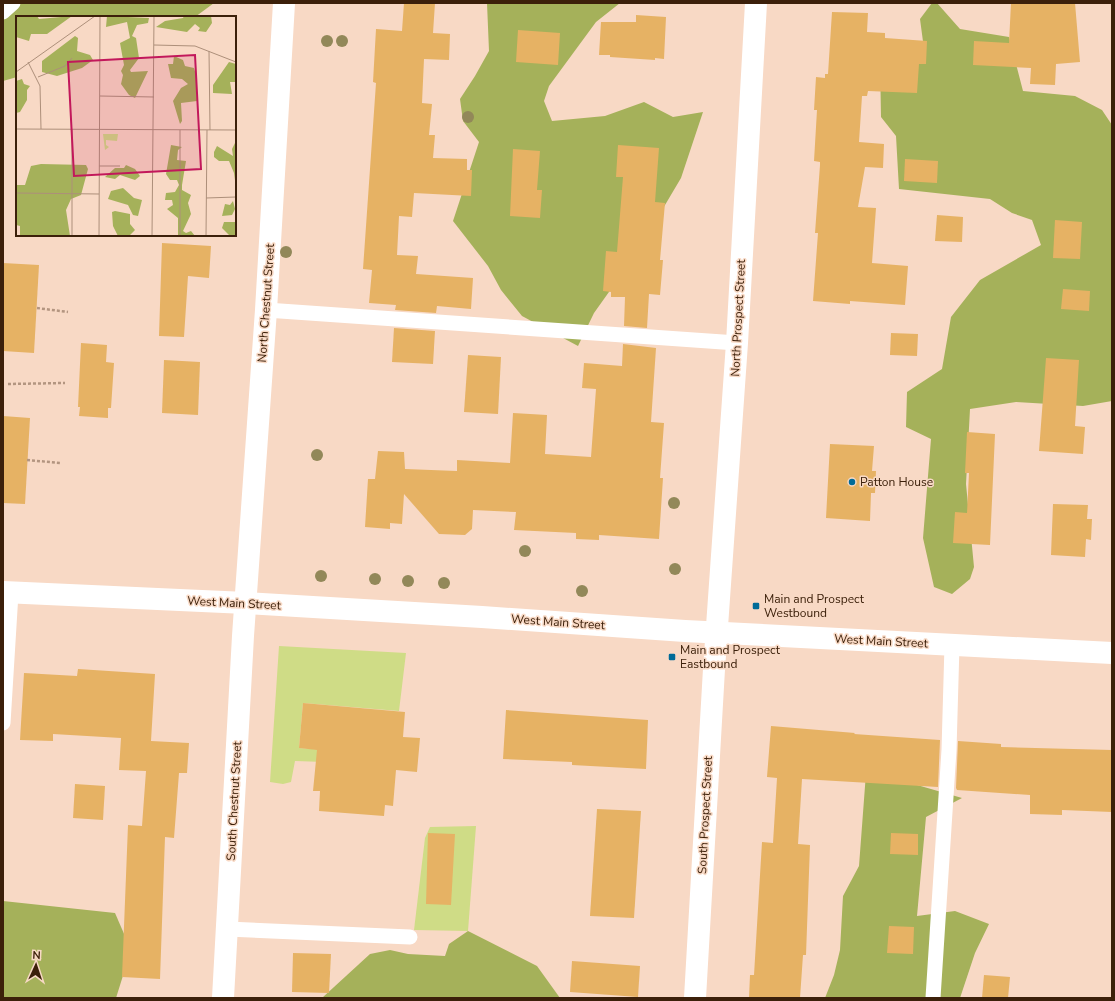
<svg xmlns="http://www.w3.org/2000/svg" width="1115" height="1001" viewBox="0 0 1115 1001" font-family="'Nunito Sans',sans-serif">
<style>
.green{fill:#cfdc86}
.forest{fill:#a5b15a}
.building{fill:#e6b264}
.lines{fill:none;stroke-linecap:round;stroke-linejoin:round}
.path{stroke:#b39580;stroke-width:2.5;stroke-dasharray:3 2;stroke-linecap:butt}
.lane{stroke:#fff;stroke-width:15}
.street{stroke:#fff;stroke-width:22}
.secondary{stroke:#fff;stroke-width:22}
.tree{fill:#928859}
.poi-dot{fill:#006b98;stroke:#f8d9c5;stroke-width:1.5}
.labels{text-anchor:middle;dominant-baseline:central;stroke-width:3;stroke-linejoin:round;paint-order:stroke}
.street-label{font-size:12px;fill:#3c200a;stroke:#f8d9c5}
.poi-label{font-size:12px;fill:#3c200a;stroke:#f8d9c5;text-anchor:start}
.inset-road{fill:none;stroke:#ad8f7a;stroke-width:1}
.view{fill:#c2185b;fill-opacity:0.15;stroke:#c2185b;stroke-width:2}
.inset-edge{fill:none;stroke:#3c200a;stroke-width:2}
</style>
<rect width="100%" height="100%" fill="#f8d9c5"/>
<g class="green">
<path d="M279 646 406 653 399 711 303 703 299 748 325 750 324 762 295 761 291 782 283 784 270 782Z"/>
<path d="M476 826 468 931 414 930 425 838 430 827Z"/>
</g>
<g class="forest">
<path d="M3 3H214L195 17H17V77L3 81Z"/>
<path d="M487 3H620L596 22 549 86 544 101 552 121 605 116 644 102 673 117 703 112 681 178 636 254 594 313 578 346 522 316 501 290 488 266 453 221 479 142 463 121 460 99 475 76 489 51Z"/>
<path d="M932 3H937L960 29 1009 37 1023 91 1075 96 1102 110 1112 125V401L1083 406 1016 402 970 409 966 484 974 567 970 579 952 594 934 587 923 538 931 439 906 427 907 392 942 369 951 317 980 280 1041 245 1032 220 1012 213 990 199 899 189 896 136 881 117 880 60 926 64 920 19Z"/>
<path d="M866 773 893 778 962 798 926 817 917 916 955 911 989 924 975 953 960 998H825L834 975 840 950 843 896 859 866Z"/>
<path d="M3 901 115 913 131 950 116 998H3Z"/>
<path d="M468 931 537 966 560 998H322L370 954 390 950 408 954 445 956 449 944Z"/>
</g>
<g class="building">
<path d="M404 3H435L433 33 450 34 449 60 424 59 422 103 432 104 429 135H435L433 158 467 159V170H472L471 196 414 193 412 217 399 216 397 255 418 256 416 274 473 278 471 309 437 306 436 313 395 310 396 305 369 303 372 270 363 269 376 83 373 82 376 29 402 31Z"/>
<path d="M1011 3H1075L1080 62 1056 64 1055 85 1030 84 1031 68 973 65 974 41 1009 43Z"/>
<path d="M832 12 868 13 867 32 885 33V38L927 41 926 64H919L917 93 868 91 867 96H862L859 142 884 144 883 168 865 167 858 207 876 208 872 263 908 266 905 305 850 301V304L813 301 818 233H815L820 165V162L814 161 817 110H814L816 77 825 78V74H828Z"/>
<path d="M636 15 666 17 664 59 655 58V60L610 57V55H599L601 22H636Z"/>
<path d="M518 30 560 33 558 65 516 62Z"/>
<path d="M618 145 659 148 655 202 665 203 660 260H663L660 295 649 294 647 328 624 326 625 297H611V292L603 291 606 251 617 252 623 177H616Z"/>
<path d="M513 149 540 151 537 190H542L540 218 510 216Z"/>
<path d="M905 159 938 161 937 183 904 181Z"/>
<path d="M937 215 963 217 962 242 935 241Z"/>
<path d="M1055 220 1082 222 1080 259 1053 258Z"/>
<path d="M162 243 211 246 209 278 188 276 184 337 159 336Z"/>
<path d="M3 263 39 265 34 353 3 351Z"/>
<path d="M1063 289 1090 291 1089 311 1061 309Z"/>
<path d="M394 328 435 331 433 364 392 362Z"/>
<path d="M891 333 918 334 917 356 890 355Z"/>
<path d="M81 343 107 345 106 362 114 363 111 408H108V418L79 416 80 407H78Z"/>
<path d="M623 344 656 348 651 422 664 423 660 478H663L659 539 599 535V540L576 539V533L514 530 516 512 473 510 472 529 465 535 439 534 404 494 402 524 390 523V529L365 527 368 479H375L378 451 404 452 405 469 457 471V460L510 463 513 413 547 415 545 454 591 457 596 389 582 388 584 363 622 366Z"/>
<path d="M468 355 501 357 498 414 464 412Z"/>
<path d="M1046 358 1079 360 1075 426 1085 427 1083 454 1039 451Z"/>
<path d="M164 360 200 362 198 415 162 413Z"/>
<path d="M3 416 30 418 25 504 3 503Z"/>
<path d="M967 432 995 434 990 545 953 543 955 512 967 513 969 473H965Z"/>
<path d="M830 444 874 446 872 471H876L875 493H871L870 521 826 518Z"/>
<path d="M1053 504 1088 505 1087 519H1092L1091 540 1086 539 1085 557 1051 555Z"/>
<path d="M78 669 155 674 151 741 189 743 187 773H179L174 838 165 837 160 979 122 977 128 825 142 826 146 771 119 770 121 738 53 734V741L20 740 24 673 77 676Z"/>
<path d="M303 703 405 712 403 737 420 738 417 772 396 770 393 806 385 805 384 816 319 811 320 791H313L317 750 299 748Z"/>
<path d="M506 710 648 720 646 769 572 765V762L503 759Z"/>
<path d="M771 726 855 733 854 734 940 740 938 787 802 779 798 844 810 845 806 955H803L800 998H749L750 975H754L762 842 773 843 777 778 767 777Z"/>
<path d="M958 741 1001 744V747L1112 750V812L1062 810V815L1030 814V795L957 790 956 788Z"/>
<path d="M75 784 105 786 103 820 73 818Z"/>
<path d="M597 809 641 811 634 918 590 916Z"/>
<path d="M428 833 455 834 451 905 426 904Z"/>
<path d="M891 833 918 834V855L890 854Z"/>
<path d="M889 926 914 927 913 954 887 953Z"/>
<path d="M293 953 331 954 329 993 292 992Z"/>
<path d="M572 961 640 966 638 997 570 992Z"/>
<path d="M984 975 1010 977 1008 998H982Z"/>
</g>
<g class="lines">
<g class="path">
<path d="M37 308 68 312"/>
<path d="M8 384 65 383"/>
<path d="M27 460 60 463"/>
</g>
<g class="lane">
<path d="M3 12 13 3"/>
<path d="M266 310 737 343"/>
<path d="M3 723 11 593"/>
<path d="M227 929 410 937"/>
<path d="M933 998 949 750 952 645"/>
</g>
<g class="street">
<path d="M223 998 243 636 266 310 284 3"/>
<path d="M695 998 714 669 737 343 756 3"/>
</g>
<path class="secondary" d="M3 592 246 603 482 617 685 631 1112 653"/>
</g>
<g class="tree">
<circle cx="327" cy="41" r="6"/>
<circle cx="342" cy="41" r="6"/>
<circle cx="468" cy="117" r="6"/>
<circle cx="286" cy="252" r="6"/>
<circle cx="317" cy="455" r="6"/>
<circle cx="674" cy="503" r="6"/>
<circle cx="525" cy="551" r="6"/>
<circle cx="675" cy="569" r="6"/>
<circle cx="321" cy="576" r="6"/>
<circle cx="375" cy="579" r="6"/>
<circle cx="408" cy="581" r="6"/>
<circle cx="444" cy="583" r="6"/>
<circle cx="582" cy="591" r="6"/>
</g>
<g class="poi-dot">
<circle cx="852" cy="482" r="4"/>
<rect x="752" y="602" width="8" height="8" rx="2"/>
<rect x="668" y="653" width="8" height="8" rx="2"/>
</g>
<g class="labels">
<g class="street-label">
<text transform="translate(266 303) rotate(-86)">North Chestnut Street</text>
<text transform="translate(738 318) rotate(-87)">North Prospect Street</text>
<text transform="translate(234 603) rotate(3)">West Main Street</text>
<text transform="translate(558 622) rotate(4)">West Main Street</text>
<text transform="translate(881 641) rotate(3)">West Main Street</text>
<text transform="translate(234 801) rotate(-87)">South Chestnut Street</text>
<text transform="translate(705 815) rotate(-87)">South Prospect Street</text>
</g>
<g class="poi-label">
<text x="860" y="482">Patton House</text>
<text x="764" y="599">Main and Prospect<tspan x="764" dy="14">Westbound</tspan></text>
<text x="680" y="650">Main and Prospect<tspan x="680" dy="14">Eastbound</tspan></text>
</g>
</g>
<g transform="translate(16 16)">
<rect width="220" height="220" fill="#f8d9c5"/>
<path d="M87 118H102L101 125 90 124V129L93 131 89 134Z" fill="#cfdc86"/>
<path d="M0 0H21L23 3 56 0 31 18H15L13 25 0 21ZM91 0 133 2 132 7 121 9 116 20 120 22 123 42 114 54 115 56 132 55 119 82 113 79 105 68 107 59 105 55 108 49 104 27 114 22 111 6 90 11ZM168 0H195L196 7 190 16 182 15 184 12 179 8 171 16 140 11 149 5 167 2ZM59 20 62 22 61 35 74 39 77 44 66 52 41 60 26 56V45ZM158 40 167 44 169 50 178 52 180 59 181 85 165 87 166 105 164 108 157 85 165 72 172 68 166 63 155 62 152 48H157ZM213 46 220 48V66H214L216 78 197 77V69ZM6 63 8 68 14 70 11 74V84L4 96 0 97V65ZM220 125V172L218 157 213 145H203L198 141V136L201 130 217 140 216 133ZM155 129 166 131 162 134 161 144 170 145 166 169V174L175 179 172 187 175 198 167 215 170 217 175 215 179 220H162V202L151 193 157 189 156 184H149L150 177 159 176 163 169 161 164H154L150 158ZM25 148 70 149 72 153 65 179 55 183 50 194 54 220H4V210L0 209V169H9L15 150ZM110 149 119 153 124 160 119 164 104 159 99 163 89 161 99 152H108ZM107 172 118 182 126 184 122 200 117 199 112 189 92 183 95 175ZM217 185 219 193 216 199 206 200 209 188 214 189ZM99 195 114 198V208L119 214 113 220H102L97 210 96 196ZM208 206H220V220H214L206 212Z" fill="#a5b15a"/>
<path class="inset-road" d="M138 29 179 30 220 46M193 35 194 114M12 46 24 70 25 113M0 56 79 0M22 61 49 50 56 42M84 80 138 81M0 113 220 114M83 150H104M0 177 83 178M190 182 220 181M56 220V113M83 220 84 0M136 220 138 0M164 220V114M190 220 191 114"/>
<path class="view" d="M179 39 185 153 58 160 52 46Z"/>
<rect width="220" height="220" class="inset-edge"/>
</g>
<rect width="1115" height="1001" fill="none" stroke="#3c200a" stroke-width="8"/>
<g transform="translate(36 965) rotate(3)" stroke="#f8d9c5" stroke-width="3" paint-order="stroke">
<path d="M0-3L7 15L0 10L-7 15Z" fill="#3c200a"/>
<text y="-6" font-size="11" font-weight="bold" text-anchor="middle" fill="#3c200a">N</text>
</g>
</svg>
